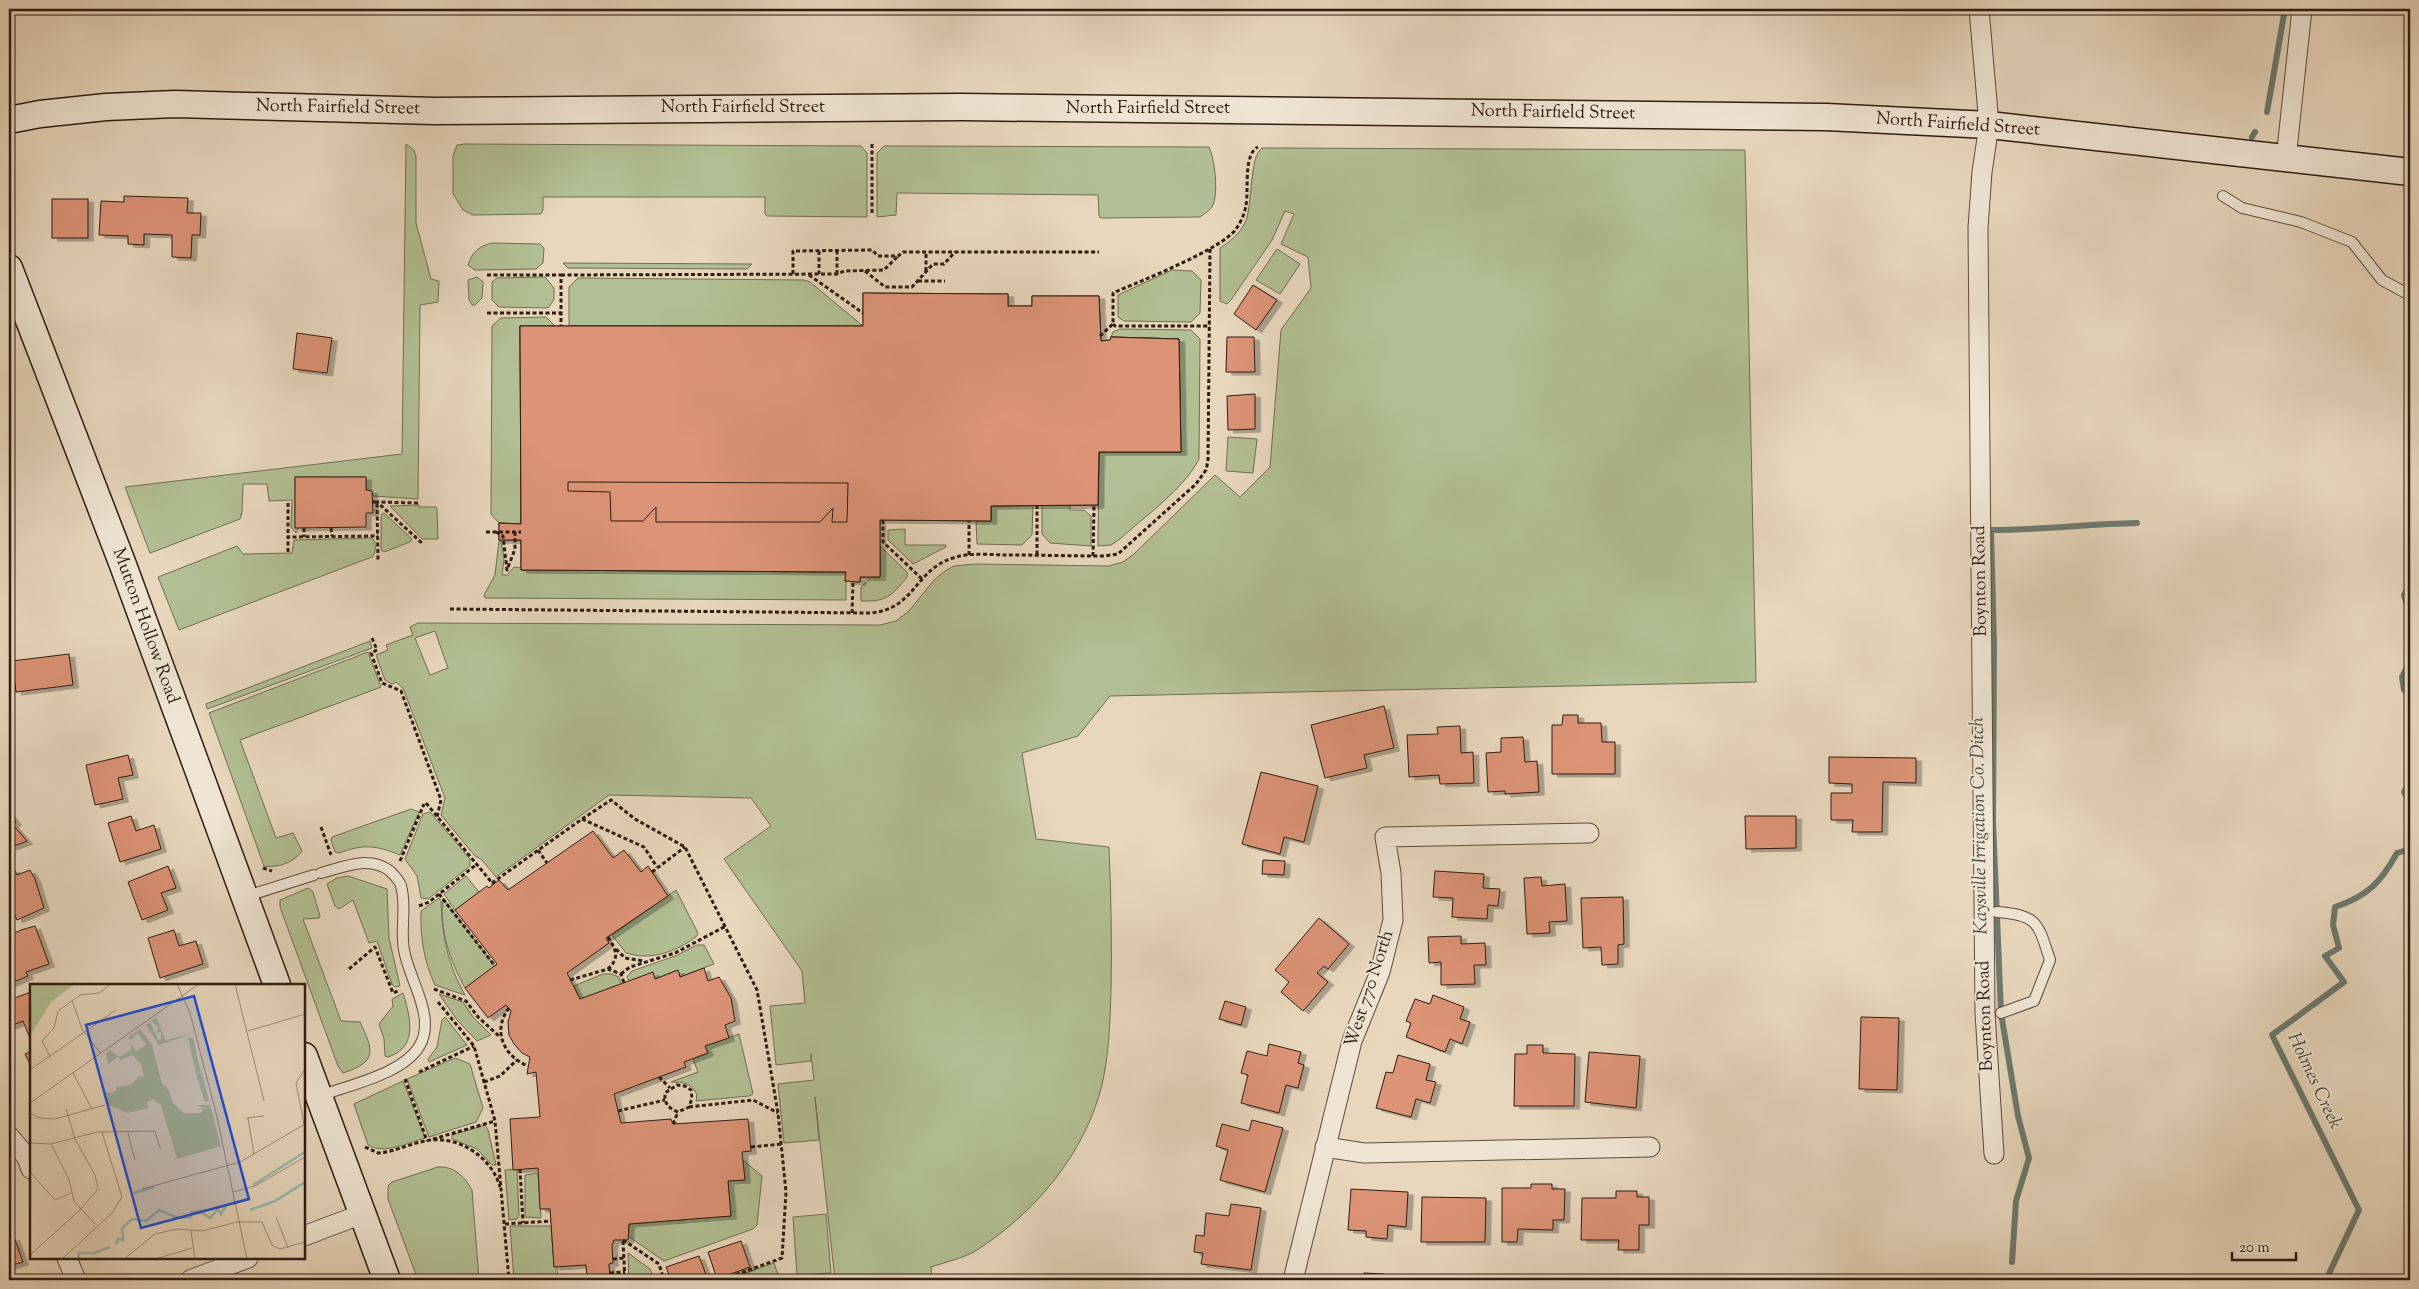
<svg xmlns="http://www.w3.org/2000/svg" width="2419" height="1289" viewBox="0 0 2419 1289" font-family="'Sorts Mill Goudy',serif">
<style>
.green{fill:#b2bf94;stroke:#706d52;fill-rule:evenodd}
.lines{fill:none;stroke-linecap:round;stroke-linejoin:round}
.stream{stroke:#6d7a70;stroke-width:6}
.building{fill:#dc9376;stroke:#2e1b11;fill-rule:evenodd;filter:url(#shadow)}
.lane-casing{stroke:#5c4a3c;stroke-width:12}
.street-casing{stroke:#5c4a3c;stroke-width:21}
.secondary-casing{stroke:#2e1b11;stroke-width:29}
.path{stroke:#2e1b11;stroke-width:3;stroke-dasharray:4 2.5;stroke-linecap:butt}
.lane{stroke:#f0e5d4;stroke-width:10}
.street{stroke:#f0e5d4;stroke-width:19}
.secondary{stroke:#f0e5d4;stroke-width:26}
.labels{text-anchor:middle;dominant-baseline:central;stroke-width:4;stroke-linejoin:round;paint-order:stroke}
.street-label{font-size:18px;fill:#2e1b11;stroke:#f0e5d4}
.water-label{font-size:19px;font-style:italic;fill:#4e4b41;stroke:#f0e5d4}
.inset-river{fill:none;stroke:#97bab0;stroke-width:2.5}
.inset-road{fill:none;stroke:#9e8c78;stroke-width:1}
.view{fill:#1d4ed8;fill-opacity:0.15;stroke:#1d4ed8;stroke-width:2.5}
.inset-edge{fill:none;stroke:#2e1b11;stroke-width:2.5}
</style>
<defs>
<filter id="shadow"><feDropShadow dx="5.5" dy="3" stdDeviation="0" flood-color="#0004"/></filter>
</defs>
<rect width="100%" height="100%" fill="#e8d7bd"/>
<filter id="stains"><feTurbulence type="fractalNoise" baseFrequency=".004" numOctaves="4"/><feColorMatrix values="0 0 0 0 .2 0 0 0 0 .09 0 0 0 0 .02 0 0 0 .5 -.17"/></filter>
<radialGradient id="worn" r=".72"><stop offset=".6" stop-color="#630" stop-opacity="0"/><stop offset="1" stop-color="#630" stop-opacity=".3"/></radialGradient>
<g class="green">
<path d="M406 144 414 150 416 156V223L431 279 439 281 438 302 420 305 418 499 373 496 372 491 366 490V477H295V528H299L296 533 291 527 292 500 269 501 267 484H243L242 512 240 519 150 553 125 487 402 454Z"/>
<path d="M464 144 861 146 867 153V217L767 216 765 214V197H543V210L541 214 473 215 463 210 453 194V156L457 145Z"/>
<path d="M884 146 1209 147C1215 159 1219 195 1212 207 1209 211 1204 214 1200 217L1101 218 1099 216 1098 195 897 193 896 215 877 217V153Z"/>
<path d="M1262 148 1745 150 1756 682 1110 696 1078 736 1022 753 1036 839 1109 847C1111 895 1112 943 1111 991 1110 1022 1109 1054 1102 1085 1085 1153 1036 1212 977 1250 964 1258 946 1262 931 1267L932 1280H835L815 1097 819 1140 784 1143 778 1084 814 1080 811 1054V1061L776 1065 770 1006 805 1003 802 971 724 859 771 826 751 798 609 795 496 877 481 859 475 856 441 815 445 798 403 688 396 682 392 684 385 680 376 655 388 650 386 645 413 635 410 627 418 623 880 625 896 621 909 611 934 580 945 571 954 566 975 564 1109 566 1123 562 1134 554 1215 475 1240 497 1270 467 1281 330 1311 288 1308 257 1281 244 1294 214 1285 211 1272 240 1231 300 1227 304 1220 301V248C1230 242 1239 234 1245 223 1253 206 1249 156 1262 148ZM435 631 448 668 430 675 415 638Z"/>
<path d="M492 243 540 244 544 248 543 263 536 269 475 270 468 265C472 252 479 246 492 243Z"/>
<path d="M1277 249 1300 264 1280 294 1256 280Z"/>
<path d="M563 263 752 264 747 269 568 268Z"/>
<path d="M1172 270 1192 271 1201 280 1200 313 1191 322 1124 321 1118 317V295Z"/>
<path d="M477 277 483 282 482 298 475 305H472L469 299 468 280Z"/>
<path d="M545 277 554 288V300L548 308 499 307 492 300V282L497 278Z"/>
<path d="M578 278 804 280 810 282 863 326H569V287Z"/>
<path d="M546 317 555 326H520L521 524 499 523 491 514 492 326 501 318Z"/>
<path d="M1120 329 1191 330 1200 339 1199 459C1184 489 1145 516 1120 539L1111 545 1098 546 1099 452H1181L1179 339 1111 337 1113 332Z"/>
<path d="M1228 437 1257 439 1253 473 1226 471Z"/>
<path d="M419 505V507H436L437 509 438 539H422L390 506Z"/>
<path d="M1033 505 1032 535 1022 545 977 544 976 521H991V506Z"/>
<path d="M1042 505H1070V510H1084L1091 516V546L1050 543 1042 534Z"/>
<path d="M384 513 412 539 410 542 384 552 381 550V518L382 514Z"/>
<path d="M905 529V545H946V547L913 564 888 540V530Z"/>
<path d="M372 538C377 542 376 553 372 557L179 630 158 577 237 546 243 554 292 553 294 540Z"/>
<path d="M499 541H501L504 559 502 575H507L514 567 521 568 522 570 846 572V600L485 598 484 595 495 575Z"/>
<path d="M880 546 907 572V577C892 596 886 602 861 601V587L869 580V577H880Z"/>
<path d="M370 641 372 648 207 709 206 704Z"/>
<path d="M368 652 381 687 240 740 276 838 293 833 302 851C293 863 278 868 264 866L209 713Z"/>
<path d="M411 809 419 812 400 855C375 845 364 844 339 853L335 852 331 840 332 837Z"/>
<path d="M430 812 470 859V866L428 899 421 898 417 876 405 859 423 814Z"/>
<path d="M348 876 387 889 389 938 400 986 395 987 392 984 377 941 369 943 353 900 339 909 335 906 327 884 337 878Z"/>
<path d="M466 876 479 892 455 910 444 894Z"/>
<path d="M308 888 313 892 320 916 319 918 303 919 341 1021 360 1022C374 1051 377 1062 343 1073L338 1066 280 907V900Z"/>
<path d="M676 890 698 933 696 937C675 952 651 961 626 953L612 935Z"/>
<path d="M439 898 441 901C442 936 448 965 465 995L435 985C424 962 420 936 421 911Z"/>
<path d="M443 898 495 966 465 988C450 960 439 930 443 898Z"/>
<path d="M697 945H704L714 964 680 977 678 970 655 979 629 981 627 977 632 971 675 956Z"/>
<path d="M603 974H612L619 977 621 984 580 999 574 986Z"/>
<path d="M403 993C410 1016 419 1047 388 1057L385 1056 384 1039 379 1024 393 1006 392 999Z"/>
<path d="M439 994 463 1002 473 1017 491 1035 477 1041 457 1020Z"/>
<path d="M445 1017 467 1045 429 1062 428 1059 437 1047 442 1020Z"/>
<path d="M739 1034 753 1094 749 1096 696 1101 697 1095C692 1083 683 1082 671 1082L698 1072 693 1059 708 1053 705 1046Z"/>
<path d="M455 1058 470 1064 483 1108 476 1122 429 1137 407 1079Z"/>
<path d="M403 1081 425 1138C407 1143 385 1155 368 1145L354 1104Z"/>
<path d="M485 1125 488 1130 496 1165H492L477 1149 452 1139V1135Z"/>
<path d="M743 1160 762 1176 757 1225 753 1229 664 1261 628 1236 629 1224 731 1216 728 1181 745 1180Z"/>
<path d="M438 1167C454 1166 464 1176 472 1190L479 1280H418L388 1199V1186L392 1182Z"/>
<path d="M517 1169 519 1216 517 1219 509 1220 505 1170Z"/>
<path d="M538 1173 541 1218 525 1217V1175Z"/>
<path d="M826 1214 831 1273 797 1275 793 1217Z"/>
<path d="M510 1226H551L554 1267H557L558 1280H514Z"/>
<path d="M628 1253 650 1269 655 1280H629Z"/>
<path d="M774 1263 780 1280H725Z"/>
</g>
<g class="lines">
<g class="stream">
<path d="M2267 112 2285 9"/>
<path d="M2252 137 2255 132"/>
<path d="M2410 584 2404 595 2410 615"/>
<path d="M2410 634V643"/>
<path d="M2410 662 2402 677 2404 690 2410 691"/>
<path d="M2410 783 2404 792 2410 801"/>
<path d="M2012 1262 2016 1201 2029 1158 2018 1116 2001 1013 1993 821 1994 645 1991 530C2040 530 2088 524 2137 523"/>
<path d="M2326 1280 2359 1210 2272 1035 2344 982 2325 956 2339 948 2333 925 2335 907C2368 896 2381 882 2397 853L2410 849"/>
</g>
</g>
<g class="building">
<path d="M124 196 188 198 187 213H201L200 235H192L191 258 172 257V235L144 234V245L128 244V236L99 235 101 201 124 202Z"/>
<rect x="52" y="199" width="36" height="39"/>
<path d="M1253 285 1277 300 1256 330 1234 314Z"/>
<path d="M863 293 1008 294V306H1032V296H1099L1101 341 1110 340 1111 337 1179 339 1181 452H1099L1098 505 991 506V521L880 520V577H860V582L845 581 846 572 521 570V540H499V523L521 524 520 326H863ZM568 482 848 483 847 522H832L833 508 820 522H656V507L643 521H611L610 492 568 491Z"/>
<path d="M863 293 1008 294V306H1032V296H1099L1101 341 1110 340 1111 337 1179 339 1181 452H1099L1098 505 991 506V521L880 520V577H860V582L845 581 846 572 521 570V540H499V523L521 524 520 326H863Z"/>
<path d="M297 333 332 338 327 373 293 369Z"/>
<path d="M1227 337H1254L1255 372H1226Z"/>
<path d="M1255 394V429L1228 430 1227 396Z"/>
<path d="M295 477H366V490L372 491 373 513H366V527L295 528Z"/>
<path d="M568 482 848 483 847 522H832L833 508 820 522H656V507L643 521H611L610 492 568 491Z"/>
<path d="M69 654 73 685 16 692 12 661Z"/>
<path d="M1384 706 1394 748 1364 755 1367 768 1325 778 1311 725Z"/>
<path d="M1563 715H1578V723H1601L1602 742H1615V774H1552V725H1562Z"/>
<path d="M1460 726 1461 753 1473 752 1474 783 1440 784 1439 775 1409 777 1407 735 1438 734 1437 727Z"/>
<path d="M1523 737 1525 762 1537 761 1539 792 1505 794V791L1488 792 1486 753 1501 752V738Z"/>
<path d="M128 755 133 775 118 778 123 799 95 805 86 765Z"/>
<path d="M1829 757 1916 758V783L1883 782 1882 832H1852L1853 820H1831V793H1852V784L1829 783Z"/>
<path d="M1261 772 1318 786 1304 842 1284 837 1280 854 1242 844Z"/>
<path d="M9 813 16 822 13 825 27 841 9 848Z"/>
<path d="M131 816 136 831 154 825 161 849 120 862 108 823Z"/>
<path d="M1745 816H1796V848L1746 849Z"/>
<path d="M593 831 613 858 624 850 641 872 648 866 668 896 606 938 609 943 567 973 580 999 653 972 655 979 678 970 680 977 704 968 708 981 719 977 731 998 735 1021 725 1025 729 1038 705 1046 708 1053 684 1062 686 1067 614 1094 621 1123 671 1119 673 1124 748 1119 751 1151 742 1152 745 1180 728 1181 731 1216 629 1224 628 1240H614L612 1246 613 1263 609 1264 610 1280H587L586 1265 554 1267 550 1209H540L538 1168 513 1170 510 1119 540 1117 536 1072 527 1074 530 1057 522 1053 514 1044 509 1035 508 1022 511 1011 506 1005 488 1018 465 988 497 964 455 910 487 886 489 888 499 880 508 890Z"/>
<path d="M1263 860 1285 861 1284 875 1262 874Z"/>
<path d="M168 866 176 888 161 893 168 910 142 920 128 882Z"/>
<path d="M14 869 17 875 30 870 35 879 44 908 17 920 9 903V871Z"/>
<path d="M1435 871 1484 874 1483 888 1500 889 1498 906 1488 905 1487 919 1452 917 1453 898 1433 897Z"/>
<path d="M1541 877 1542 886 1565 884 1567 921 1549 922 1550 933 1527 934 1524 878Z"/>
<path d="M1623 897 1624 944 1618 945V964L1602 965 1601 947 1583 948 1581 898Z"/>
<path d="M1319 918 1349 944 1328 969 1324 966 1317 973 1328 982 1303 1011 1281 992 1289 982 1275 970Z"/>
<path d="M35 926 49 964 26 972 28 976 9 984V955L12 953 9 936 21 930Z"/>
<path d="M174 930 179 946 196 941 203 964 160 978 148 938Z"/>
<path d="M1461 936V944L1485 943 1486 965H1474L1475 984 1441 985V962L1429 963 1428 937Z"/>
<path d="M31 992V1035L29 1036 23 1021 10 1026 9 1004 14 1003 12 999Z"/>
<path d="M1433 995 1464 1007 1460 1019 1470 1022 1462 1044 1450 1039 1445 1052 1406 1037 1411 1023 1406 1021 1415 999 1430 1004Z"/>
<path d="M1225 1001 1246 1007 1241 1025 1219 1019Z"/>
<path d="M1861 1017 1899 1018 1897 1090 1859 1089Z"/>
<path d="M1269 1044 1301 1052 1298 1063 1304 1065 1298 1088 1286 1085 1279 1113 1241 1103 1248 1075 1241 1073 1247 1051 1267 1056Z"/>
<path d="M1527 1045H1543V1053L1575 1054 1574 1106H1514L1515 1054H1527Z"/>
<path d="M31 1051V1066L25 1054Z"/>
<path d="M1589 1052 1640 1056 1636 1108 1585 1102Z"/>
<path d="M1398 1055 1430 1064 1426 1080 1436 1082 1430 1103 1416 1099 1411 1117 1376 1108 1386 1072 1393 1073Z"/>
<path d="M1252 1120 1283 1128 1265 1192 1220 1180 1228 1150 1216 1146 1222 1124 1249 1131Z"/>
<path d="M1531 1184H1552V1189H1565L1564 1220H1553V1230L1518 1229 1517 1242H1502V1188H1531Z"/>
<path d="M1351 1189 1408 1192 1406 1227 1388 1225 1387 1239 1366 1237V1231L1348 1230Z"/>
<path d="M1616 1191H1637V1197H1649V1225H1639V1250H1618L1619 1240H1581L1582 1198H1616Z"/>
<path d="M1422 1197 1486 1198 1485 1242H1421Z"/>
<path d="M1231 1204 1261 1208 1251 1270 1201 1264 1203 1253 1194 1252 1196 1235 1204 1236 1206 1213 1229 1216Z"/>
<path d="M14 1237 23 1262 9 1266V1239Z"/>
<path d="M741 1241 750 1267 717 1279 708 1252Z"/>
<path d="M699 1256 708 1280H671L666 1267Z"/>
<path d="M1364 1273 1384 1274V1280H1364Z"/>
</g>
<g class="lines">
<g class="lane-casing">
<g id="lane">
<path d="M2223 196 2242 208 2301 222 2352 242 2382 280 2406 293"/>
<path d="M244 897 314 875"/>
<path d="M1997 912C2039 915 2038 924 2050 960L2034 1001 2001 1013"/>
<path d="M320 1096C349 1085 404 1074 420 1045 436 1016 409 980 404 950 400 929 407 906 401 886 400 881 394 875 390 871 369 855 343 867 321 873"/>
</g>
</g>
<g class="street-casing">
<g id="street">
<path d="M1979 9 1989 125 1982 172 1978 228 1985 1013 1994 1154"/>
<path d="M2286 159 2302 9"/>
<path d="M9 1136 26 1156 31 1169"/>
<path d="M1325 1147 1364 1153 1650 1147"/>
<path d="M304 1236 362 1214"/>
<path d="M67 1258 76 1280"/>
<path d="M190 1280 248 1258"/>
<path d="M1293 1280 1352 1041 1380 972 1393 920 1391 873 1385 837 1589 833"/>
</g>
</g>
<g class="secondary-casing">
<g id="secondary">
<path d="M9 120 40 114 106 107 175 104 435 111 962 107 1826 117 1989 125 2410 172"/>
<path d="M9 268 123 565 277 985"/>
<path d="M304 1056 387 1280"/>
</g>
</g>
<g class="path">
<path d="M872 144V215"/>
<path d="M819 251V274"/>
<path d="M865 271 885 287H912L933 264H944L955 252"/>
<path d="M926 271V252"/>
<path d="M793 274V251L872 250 878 256H898L903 252H1099"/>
<path d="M837 274V251"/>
<path d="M487 275H561V326"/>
<path d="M561 275 837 274 844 271 884 270 898 256"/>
<path d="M809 275 863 313"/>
<path d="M918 281H945"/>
<path d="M487 313H561"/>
<path d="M1113 324 1115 326H1210"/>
<path d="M1100 336 1113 324V293C1140 281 1221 250 1236 229 1241 222 1245 213 1246 205 1249 189 1243 154 1258 147"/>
<path d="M372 502H377L378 561"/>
<path d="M288 503V537"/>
<path d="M418 503 377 502 423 544"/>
<path d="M1037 505V555"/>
<path d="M883 520V542L922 579"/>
<path d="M304 528V537"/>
<path d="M331 528 332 536"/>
<path d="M486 532H521"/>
<path d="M496 532 503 536 507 570 515 549V532"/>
<path d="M288 552V537L378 536"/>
<path d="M969 555V521"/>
<path d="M1093 556 1094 505"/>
<path d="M450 609 870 613C916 609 914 570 953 558 970 552 990 555 1007 555 1039 555 1072 556 1104 556L1118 554 1196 484 1206 470 1208 461 1210 249"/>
<path d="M852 613 853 582"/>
<path d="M372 638 377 650 371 653 382 683 401 691 441 800 437 817"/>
<path d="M426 803 493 884"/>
<path d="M582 819 611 800 635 819 685 847 757 990 778 1113 786 1192 782 1258 721 1280"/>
<path d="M321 827 331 855"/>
<path d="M538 850 547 863"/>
<path d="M400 861 424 804"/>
<path d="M263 868 272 871"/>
<path d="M652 872 685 847"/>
<path d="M492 883 582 819 644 847 657 867"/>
<path d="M439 894 495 966"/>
<path d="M419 906 429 902 477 864"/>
<path d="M608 937C616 950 620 958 608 969"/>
<path d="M616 949 625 958 644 961"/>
<path d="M349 969 375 947 393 993 400 990"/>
<path d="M621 974 630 967 675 953 726 926"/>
<path d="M570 980 608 969 621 974 624 983"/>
<path d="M434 989 466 1001 478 1017 500 1037"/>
<path d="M438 1002 474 1046 495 1121 509 1280"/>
<path d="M509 1008C492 1030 503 1056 528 1066"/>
<path d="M419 1072 474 1046"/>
<path d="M659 1077 670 1088"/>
<path d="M405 1079 427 1141"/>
<path d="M484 1082 500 1076 517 1060"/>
<path d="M689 1107 753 1100 778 1113"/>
<path d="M618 1111 665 1100"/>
<path d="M673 1124 678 1112C668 1108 664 1103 665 1093L677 1085 685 1086 691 1090 692 1098 689 1107 678 1112"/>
<path d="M433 1139 495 1121"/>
<path d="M365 1147 378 1153C396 1152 413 1142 431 1140 461 1137 492 1158 500 1187"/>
<path d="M751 1147 782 1144"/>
<path d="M520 1169 523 1223"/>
<path d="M505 1224 551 1221"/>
<path d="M623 1240 659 1264 664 1280"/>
<path d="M623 1241 625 1280"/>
<path d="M613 1259 624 1258"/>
<path d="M610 1273 625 1272"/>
</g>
<use href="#lane" class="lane"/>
<use href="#street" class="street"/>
<use href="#secondary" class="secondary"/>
</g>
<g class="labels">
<g class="street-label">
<text transform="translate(338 108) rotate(1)">North Fairfield Street</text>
<text x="743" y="108">North Fairfield Street</text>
<text x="1148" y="109">North Fairfield Street</text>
<text transform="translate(1553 113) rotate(1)">North Fairfield Street</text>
<text transform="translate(1958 125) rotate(4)">North Fairfield Street</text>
<text transform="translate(1981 581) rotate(-91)">Boynton Road</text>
<text transform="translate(145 626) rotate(70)">Mutton Hollow Road</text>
<text transform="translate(1370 989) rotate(-72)">West 770 North</text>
<text transform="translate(1986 1016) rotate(-92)">Boynton Road</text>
</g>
<g class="water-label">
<text transform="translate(1980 826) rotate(-91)">Kaysville Irrigation Co. Ditch</text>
<text transform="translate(2314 1081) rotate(65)">Holmes Creek</text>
</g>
</g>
<g transform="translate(30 984)">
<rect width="275" height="275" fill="#e8d7bd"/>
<path d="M2 0H45L21 18 0 52ZM126 33 135 56 161 50 129 61 116 41 120 38 128 56H131V48L126 49 129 43 121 37ZM110 45 122 61 132 100 138 105 143 119 154 129H170L173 126 169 124 176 125 167 121H180L191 162 147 175 131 121 124 115 117 118 118 124 98 129 76 120 75 108 82 109 87 106 86 103 101 101 109 92 114 93 111 81 103 71 89 76V73L86 74 78 80 76 70 80 66 89 73 101 66V59L106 67 116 61 108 49 100 56 98 54ZM158 54H163L171 88 166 90ZM172 89 179 117 175 118 166 90Z" fill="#b2bf94"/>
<path class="inset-river" d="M223 201 275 168M104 209 124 203M220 226 245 217 275 198M86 260 88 255 93 256 92 244 102 235 116 237 129 226 148 234 161 233V229L169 227 180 234 188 225 191 230 196 222M48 275 49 269H64L80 263"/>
<path class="inset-road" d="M147 0 160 29 187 133 217 275M205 0 234 117M42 16 52 45 71 70M218 47 275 30M21 74 12 57 24 44 28 27 50 11 69 9 81 0M0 86 86 26M43 89 62 125M0 119 169 0M0 129 9 134 25 135 75 121M216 134 234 132M218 134 224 171M274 140 266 99 275 85M98 149 105 176M0 159 21 160 67 148 125 147 130 164M21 160 39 196 44 217 65 240M0 188 25 216 41 209M112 205 210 178 275 140M203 208 225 202 275 173M246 233 258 264M161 247 165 275M0 271 51 225 68 205 65 191 45 155 36 125M32 275 82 229 92 213 72 148M94 275 125 250 147 245 172 247 207 238H232L242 261 250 265 275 258M125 275 162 264"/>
<path class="view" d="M164 12 219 215 111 244 56 41Z"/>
<rect width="275" height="275" class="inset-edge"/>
</g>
<rect width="2419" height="1289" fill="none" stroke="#e8d7bd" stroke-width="30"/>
<rect x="10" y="10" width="2399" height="1269" fill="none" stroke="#2e1b11" stroke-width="2.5"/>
<rect x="15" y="15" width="2389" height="1259" fill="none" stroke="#2e1b11"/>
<path d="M2232 1252v8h64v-8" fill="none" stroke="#2e1b11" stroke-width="2.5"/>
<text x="2239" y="1252" font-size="15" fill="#2e1b11" stroke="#f0e5d4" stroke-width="4" paint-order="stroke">20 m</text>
<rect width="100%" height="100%" filter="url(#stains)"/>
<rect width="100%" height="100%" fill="url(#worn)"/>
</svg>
